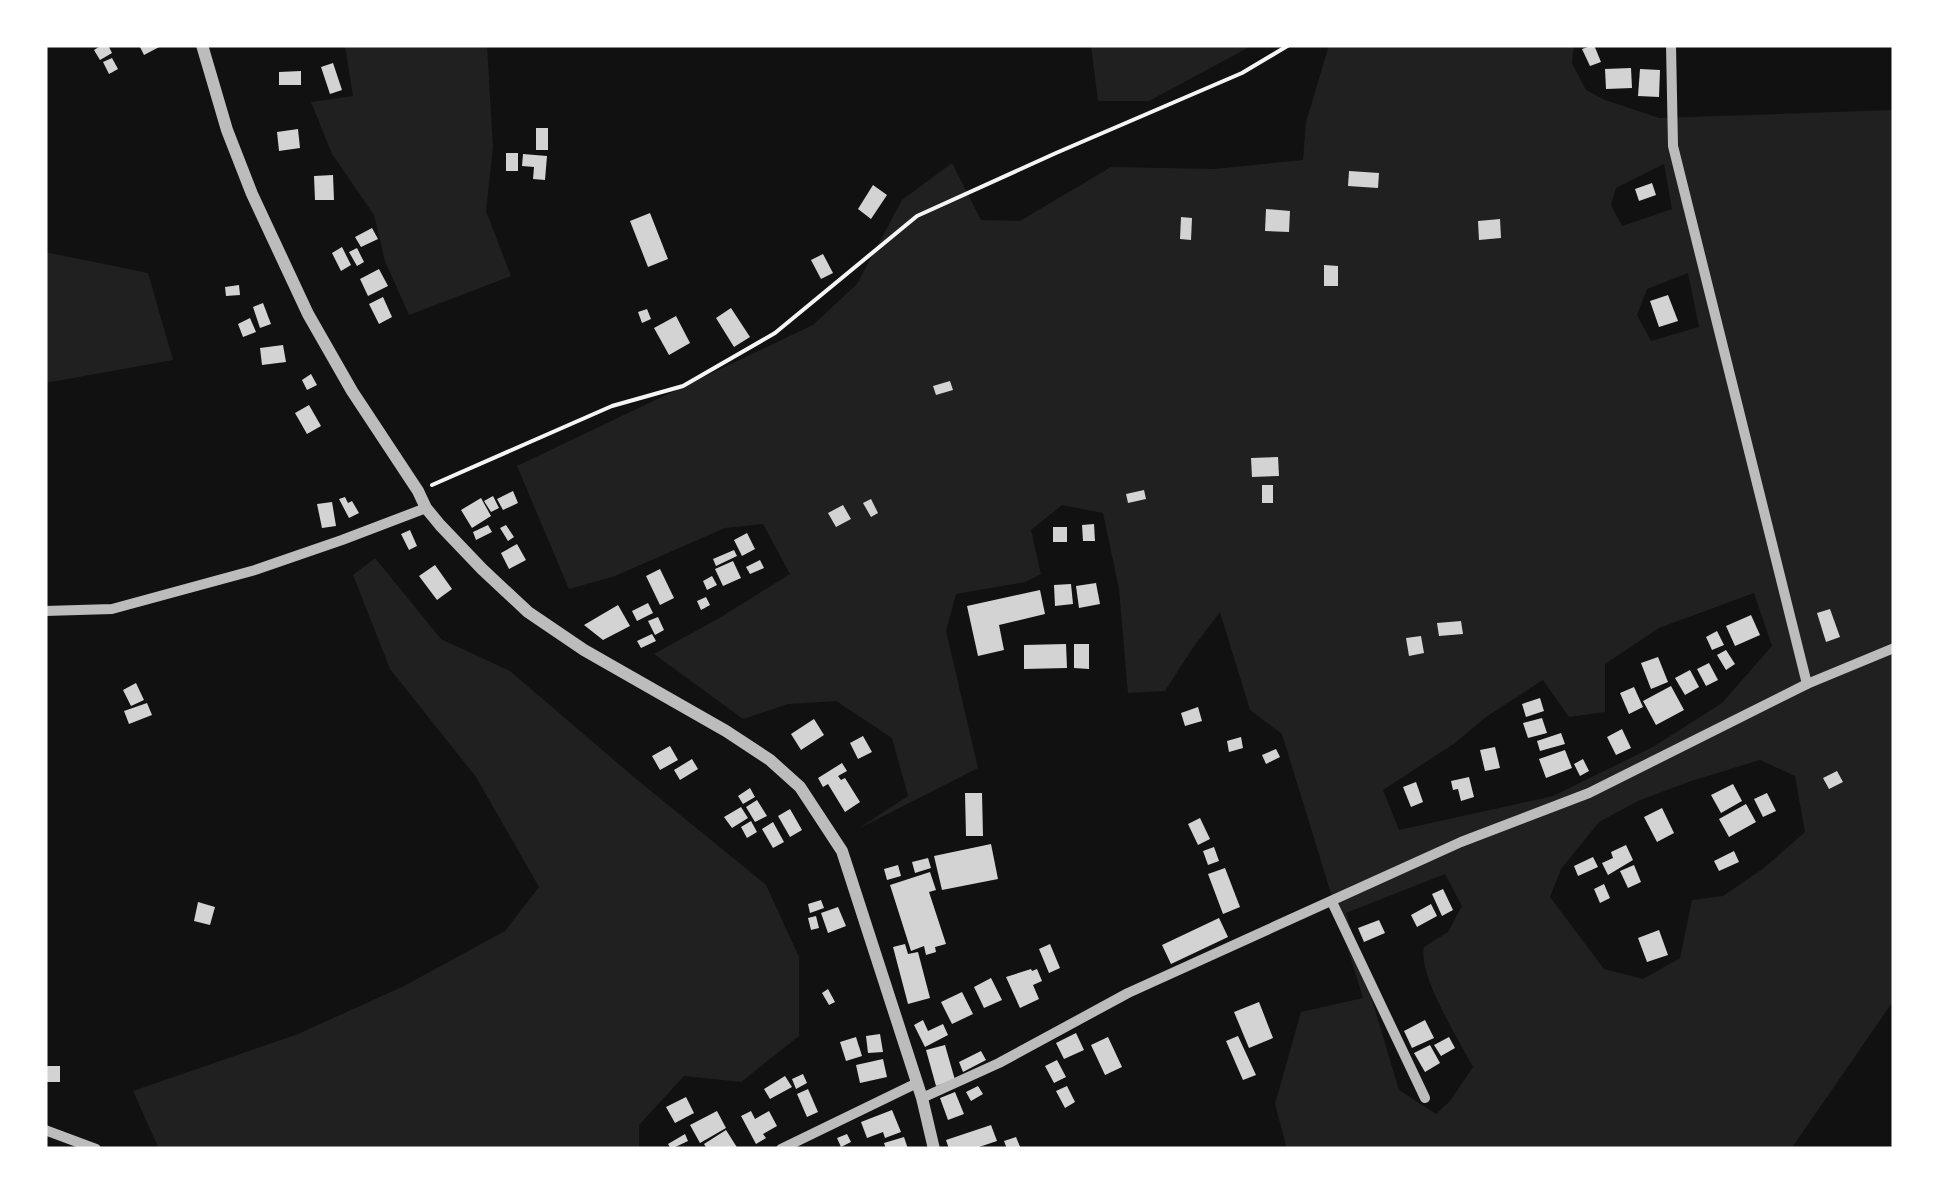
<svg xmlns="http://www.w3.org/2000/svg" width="1939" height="1194" viewBox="0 0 1939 1194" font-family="Signika,sans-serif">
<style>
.green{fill:#202020;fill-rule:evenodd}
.building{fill:#d3d3d3}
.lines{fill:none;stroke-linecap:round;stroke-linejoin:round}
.path{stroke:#f5f5f5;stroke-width:4}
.minor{stroke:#bcbcbc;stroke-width:10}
.tertiary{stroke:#bcbcbc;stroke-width:12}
</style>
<rect width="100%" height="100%" fill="#111"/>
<g class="green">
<path d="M487 45 493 147 486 211 511 276 409 315 385 261 374 215 332 154 311 102 353 96 345 46Z"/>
<path d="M1091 45H1253L1149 101H1098Z"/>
<path d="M1329 45H1574L1572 63 1586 90 1605 100 1659 118 1894 110V1000L1791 1149H1287L1275 1104 1301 1012 1363 998 1282 734 1250 710 1220 612 1192 649 1165 691 1128 693 1119 589 1103 513 1062 505 1031 530 1041 574 1025 582 956 594 946 631 978 768 858 829 908 796 892 738 836 701 788 704 743 719 654 654 721 617 790 574 763 524 725 528 615 576 569 589 517 466 813 325 857 284 902 200 952 163 981 220 1020 221 1111 167 1214 169 1303 160 1306 122ZM1664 164 1672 209 1622 226 1611 205 1616 188ZM1688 273 1699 327 1651 341 1637 315 1647 289ZM1754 593 1772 646 1722 703 1653 747 1553 796 1399 830 1383 790 1455 743 1486 717 1543 680 1569 717 1605 712V664L1659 628ZM1760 760 1795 776 1805 832 1764 868 1723 896 1692 900 1680 958 1643 979 1604 969 1550 897 1561 869 1599 822 1638 801 1691 781ZM1445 874 1462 906 1448 932 1424 947C1418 976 1459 1040 1473 1067L1450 1101 1436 1114 1399 1090 1346 913Z"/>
<path d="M45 252 148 273 173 360 45 383Z"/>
<path d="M375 558 441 639 510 671 635 778 766 885 799 957V1036L741 1082 684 1076 639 1125V1149H159L133 1091 298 1034 404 986 505 931 539 887 476 777 390 669 353 575Z"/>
</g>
<g class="building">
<path d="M102 45H108L112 53 100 60 94 50Z"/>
<path d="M143 45H163L144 55 140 47Z"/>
<path d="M1594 45 1601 62 1590 66 1582 49Z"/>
<path d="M112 58 118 69 109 74 103 62Z"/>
<path d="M333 63 342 90 330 94 321 67Z"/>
<path d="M1631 68 1632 88 1606 89 1605 69Z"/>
<path d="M1640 69 1660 70 1659 97 1638 96Z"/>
<path d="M301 71V85H279V72Z"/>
<rect x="536" y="128" width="12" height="22"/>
<path d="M298 129 300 148 279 151 277 132Z"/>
<rect x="506" y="153" width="12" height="18"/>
<path d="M523 154 547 156 545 180 533 179 534 167 522 166Z"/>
<path d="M1349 171 1379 173 1378 188 1348 186Z"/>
<path d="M333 175 334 200H315L314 176Z"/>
<path d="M1652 183 1656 195 1639 201 1635 189Z"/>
<path d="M873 185 887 195 871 219 858 209Z"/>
<path d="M1266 209 1290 211 1289 232 1265 231Z"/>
<path d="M650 213 668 259 648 267 630 221Z"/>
<path d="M1181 217 1192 218 1191 240 1180 239Z"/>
<path d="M1500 219 1501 238 1479 240 1478 221Z"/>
<path d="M372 228 378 239 361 247 355 237Z"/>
<path d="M342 247 351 265 341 271 332 253Z"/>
<path d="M357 248 364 262 357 266 349 252Z"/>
<path d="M823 254 833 273 821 279 811 260Z"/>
<path d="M1324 265 1338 266V286H1324Z"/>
<path d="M379 269 388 286 368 296 360 279Z"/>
<path d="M239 285 240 295 226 296 225 287Z"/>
<path d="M1668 295 1678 321 1659 327 1650 301Z"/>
<path d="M383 297 392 317 379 324 369 304Z"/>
<path d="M263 303 271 324 260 328 253 307Z"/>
<path d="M731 308 750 337 734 347 716 318Z"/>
<path d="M647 309 651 319 642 323 638 312Z"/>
<path d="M676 316 690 343 669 355 654 328Z"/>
<path d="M250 318 256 332 243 337 238 324Z"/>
<path d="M283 345 286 362 262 365 260 348Z"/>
<path d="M311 374 317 385 307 390 302 380Z"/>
<path d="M950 381 953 390 936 395 933 386Z"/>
<path d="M309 405 321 426 307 434 295 413Z"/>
<path d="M1278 457 1279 476 1252 477 1251 458Z"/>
<rect x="1262" y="485" width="11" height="18"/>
<path d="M1144 490 1146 499 1128 503 1126 494Z"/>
<path d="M513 491 518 503 503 510 497 499Z"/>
<path d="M493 496 499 508 491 512 484 501Z"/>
<path d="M345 497 348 503 352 501 359 513 349 518 339 499Z"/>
<path d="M481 498 491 516 472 528 461 510Z"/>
<path d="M871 499 878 513 871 517 863 503Z"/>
<path d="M332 502 336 526 322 528 317 504Z"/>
<path d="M843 505 851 519 836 527 828 513Z"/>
<path d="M1094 524 1095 541H1083L1082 525Z"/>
<path d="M488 525 492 532 476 540 473 532Z"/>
<path d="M506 525 514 537 508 541 500 528Z"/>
<rect x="1053" y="527" width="14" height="15"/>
<path d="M410 530 417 546 409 550 401 534Z"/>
<path d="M747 533 755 549 742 556 734 540Z"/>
<path d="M517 544 526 560 509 569 501 553Z"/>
<path d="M734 550 737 556 716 566 713 559Z"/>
<path d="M760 560 764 568 750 574 746 567Z"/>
<path d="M733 561 741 578 723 586 715 569Z"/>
<path d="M435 565 452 589 437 600 419 576Z"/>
<path d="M660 569 674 598 660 605 646 576Z"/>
<path d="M712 576 717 585 707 590 703 581Z"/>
<path d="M1096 583 1100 604 1079 608 1076 586Z"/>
<path d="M1071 584 1073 604 1055 606 1054 585Z"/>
<path d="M1040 590 1045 614 999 625 1004 650 978 656 967 606Z"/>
<path d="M706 597 710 605 701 610 697 601Z"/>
<path d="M648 603 653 613 637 621 632 611Z"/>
<path d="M618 605 630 626 603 640 584 625Z"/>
<path d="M1830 609 1840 637 1826 642 1817 613Z"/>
<path d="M1751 615 1760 635 1735 646 1726 626Z"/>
<path d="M658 617 664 630 655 635 648 621Z"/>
<path d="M1461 621 1463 634 1439 636 1437 623Z"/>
<path d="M1717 631 1724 645 1712 650 1706 637Z"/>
<path d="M652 634 656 641 641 648 637 641Z"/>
<path d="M1421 636 1424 653 1409 656 1406 638Z"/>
<path d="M1066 644 1067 668 1024 669V645Z"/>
<path d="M1074 644H1089V669L1074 668Z"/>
<path d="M1726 650 1735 664 1726 670 1717 655Z"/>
<path d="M1658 657 1668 682 1651 689 1641 663Z"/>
<path d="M1709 663 1718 680 1706 686 1697 669Z"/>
<path d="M1690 670 1699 687 1685 695 1675 678Z"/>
<path d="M136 683 144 700 131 706 123 690Z"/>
<path d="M1671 686 1684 710 1656 725 1643 701Z"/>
<path d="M1634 687 1643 707 1629 714 1620 693Z"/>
<path d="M1540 698 1544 711 1526 717 1522 704Z"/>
<path d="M147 703 152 715 129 724 124 711Z"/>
<path d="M1198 707 1202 721 1185 726 1181 713Z"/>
<path d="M1542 718 1547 733 1528 738 1523 723Z"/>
<path d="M814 719 824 735 801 750 791 734Z"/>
<path d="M1622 729 1631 748 1616 755 1607 737Z"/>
<path d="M1561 733 1565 744 1540 751 1537 741Z"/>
<path d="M863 736 872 752 858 759 850 743Z"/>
<path d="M1241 737 1243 748 1229 752 1227 741Z"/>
<path d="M670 746 678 760 660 770 652 756Z"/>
<path d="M1495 747 1500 768 1485 771 1480 750Z"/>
<path d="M1276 749 1280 757 1266 764 1262 755Z"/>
<path d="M1565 750 1572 768 1546 778 1539 759Z"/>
<path d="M692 759 698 769 680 780 674 770Z"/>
<path d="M1583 759 1589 771 1580 776 1574 764Z"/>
<path d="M842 763 847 771 838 776 841 780 845 778 860 802 845 812 828 784 823 787 818 778Z"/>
<path d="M1837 771 1843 782 1829 789 1823 778Z"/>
<path d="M1469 777 1474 797 1461 801 1458 789 1453 790 1451 781Z"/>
<path d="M1416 782 1423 802 1411 807 1403 787Z"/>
<path d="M1733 784 1742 801 1721 813 1711 795Z"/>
<path d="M750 788 755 797 743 804 738 796Z"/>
<path d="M965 793H982L983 836H966Z"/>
<path d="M1767 793 1776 811 1763 817 1754 799Z"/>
<path d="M757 800 767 816 755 822 746 807Z"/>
<path d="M1746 804 1756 822 1729 837 1719 819Z"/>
<path d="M741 807 748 818 732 828 724 817Z"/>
<path d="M1662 808 1674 833 1657 842 1644 817Z"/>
<path d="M790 809 802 830 790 837 778 816Z"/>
<path d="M1200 818 1210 839 1198 845 1188 824Z"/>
<path d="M751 821 757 832 747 838 741 827Z"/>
<path d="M773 822 784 842 773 848 762 829Z"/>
<path d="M991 844 998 879 942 890 934 856Z"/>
<path d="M1626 845 1633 860 1608 875 1602 863 1613 858 1611 852Z"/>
<path d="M1214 847 1219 861 1208 865 1203 851Z"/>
<path d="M1734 851 1739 862 1719 871 1714 861Z"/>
<path d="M1593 857 1598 867 1578 876 1574 866Z"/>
<path d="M928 858 931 868 915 873 912 862Z"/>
<path d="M898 865 901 876 887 880 884 869Z"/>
<path d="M1634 865 1641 882 1628 888 1620 871Z"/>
<path d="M1225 868 1240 907 1223 914 1208 874Z"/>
<path d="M930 872 936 890 929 892 946 944 935 947 936 952 926 955 924 946 911 951 890 885Z"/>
<path d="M1604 884 1610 898 1600 903 1594 889Z"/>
<path d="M1443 889 1453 910 1442 916 1432 894Z"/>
<path d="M821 900 824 908 810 913 808 904Z"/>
<path d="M198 902 215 907 210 925 194 921Z"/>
<path d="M1431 904 1437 916 1417 927 1411 915Z"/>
<path d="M838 907 846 926 828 933 821 913Z"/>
<path d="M816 916 819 928 811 930 808 918Z"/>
<path d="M1219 918 1228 937 1171 964 1162 945Z"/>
<path d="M1379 920 1385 933 1364 942 1358 928Z"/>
<path d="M1659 930 1668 955 1647 962 1638 938Z"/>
<path d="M905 944 908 954 918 952 930 998 908 1004 893 947Z"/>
<path d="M1050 944 1060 968 1049 973 1039 949Z"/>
<path d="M1031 969 1032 971 1037 969 1042 981 1033 985 1039 999 1020 1008 1006 977Z"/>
<path d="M991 978 1002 1000 984 1008 974 987Z"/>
<path d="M828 989 835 1002 829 1005 822 993Z"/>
<path d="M962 992 973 1014 952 1024 941 1002Z"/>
<path d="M1259 1002 1273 1038 1249 1048 1234 1012Z"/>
<path d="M923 1020 928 1031 943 1024 948 1035 925 1047 914 1025Z"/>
<path d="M1425 1020 1434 1038 1412 1048 1404 1031Z"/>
<path d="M1076 1033 1084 1050 1064 1059 1056 1043Z"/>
<path d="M880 1034 883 1052 868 1053 866 1036Z"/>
<path d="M1238 1036 1256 1075 1243 1080 1226 1041Z"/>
<path d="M856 1037 862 1056 846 1061 840 1042Z"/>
<path d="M1108 1037 1122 1067 1105 1075 1091 1045Z"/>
<path d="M1449 1037 1455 1048 1441 1056 1434 1045Z"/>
<path d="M945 1045 955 1080 936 1086 926 1050Z"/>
<path d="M1430 1045 1440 1063 1425 1072 1414 1053Z"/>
<path d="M981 1051 986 1060 963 1072 959 1062Z"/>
<path d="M883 1059 887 1077 860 1083 856 1065Z"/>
<path d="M1057 1060 1066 1077 1054 1083 1045 1066Z"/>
<rect x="45" y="1066" width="15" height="16"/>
<path d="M803 1074 807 1083 796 1089 792 1079Z"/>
<path d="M785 1076 792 1087 770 1099 764 1089Z"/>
<path d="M978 1086 983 1094 971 1101 966 1092Z"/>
<path d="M1067 1086 1075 1102 1065 1108 1056 1091Z"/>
<path d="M808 1089 818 1112 807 1117 797 1094Z"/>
<path d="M955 1092 964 1114 948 1120 940 1098Z"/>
<path d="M686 1097 694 1113 675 1123 666 1107Z"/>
<path d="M892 1110 901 1132 885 1138 883 1132 867 1138 861 1122Z"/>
<path d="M717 1111 726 1128 700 1143 690 1125Z"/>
<path d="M751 1111 755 1119 769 1111 777 1126 763 1134 766 1138 756 1144 741 1116Z"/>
<path d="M991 1125 997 1141 973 1149H949L946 1140Z"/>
<path d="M726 1130 738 1149H707L704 1144Z"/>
<path d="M685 1134 688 1141 671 1149 668 1144Z"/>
<path d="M847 1134 851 1142 841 1147 837 1138Z"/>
<path d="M904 1137 908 1149H886L884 1143Z"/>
<path d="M1016 1137 1021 1149H1007L1004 1141Z"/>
</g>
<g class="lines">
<path class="path" d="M432 485 612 406 683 386 775 333 917 216 1056 153 1242 73 1289 45"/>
<g class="minor">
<path d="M1671 45 1673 146 1807 684"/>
<path d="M45 611 112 609 255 570 342 540 426 508"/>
<path d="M1332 902 1425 1098"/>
<path d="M922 1098 999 1063 1128 993 1461 842 1589 793 1807 684 1894 648"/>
<path d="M45 1130 96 1149"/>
<path d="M781 1149 917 1083"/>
</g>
<path class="tertiary" d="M202 45 227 130 252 194 308 314 352 391 418 491 426 508 440 525 482 569 528 612 584 650 726 731 770 760 800 787 842 851 922 1098 934 1149"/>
</g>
<rect width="1939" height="1194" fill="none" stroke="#ffffff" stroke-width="95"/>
</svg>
